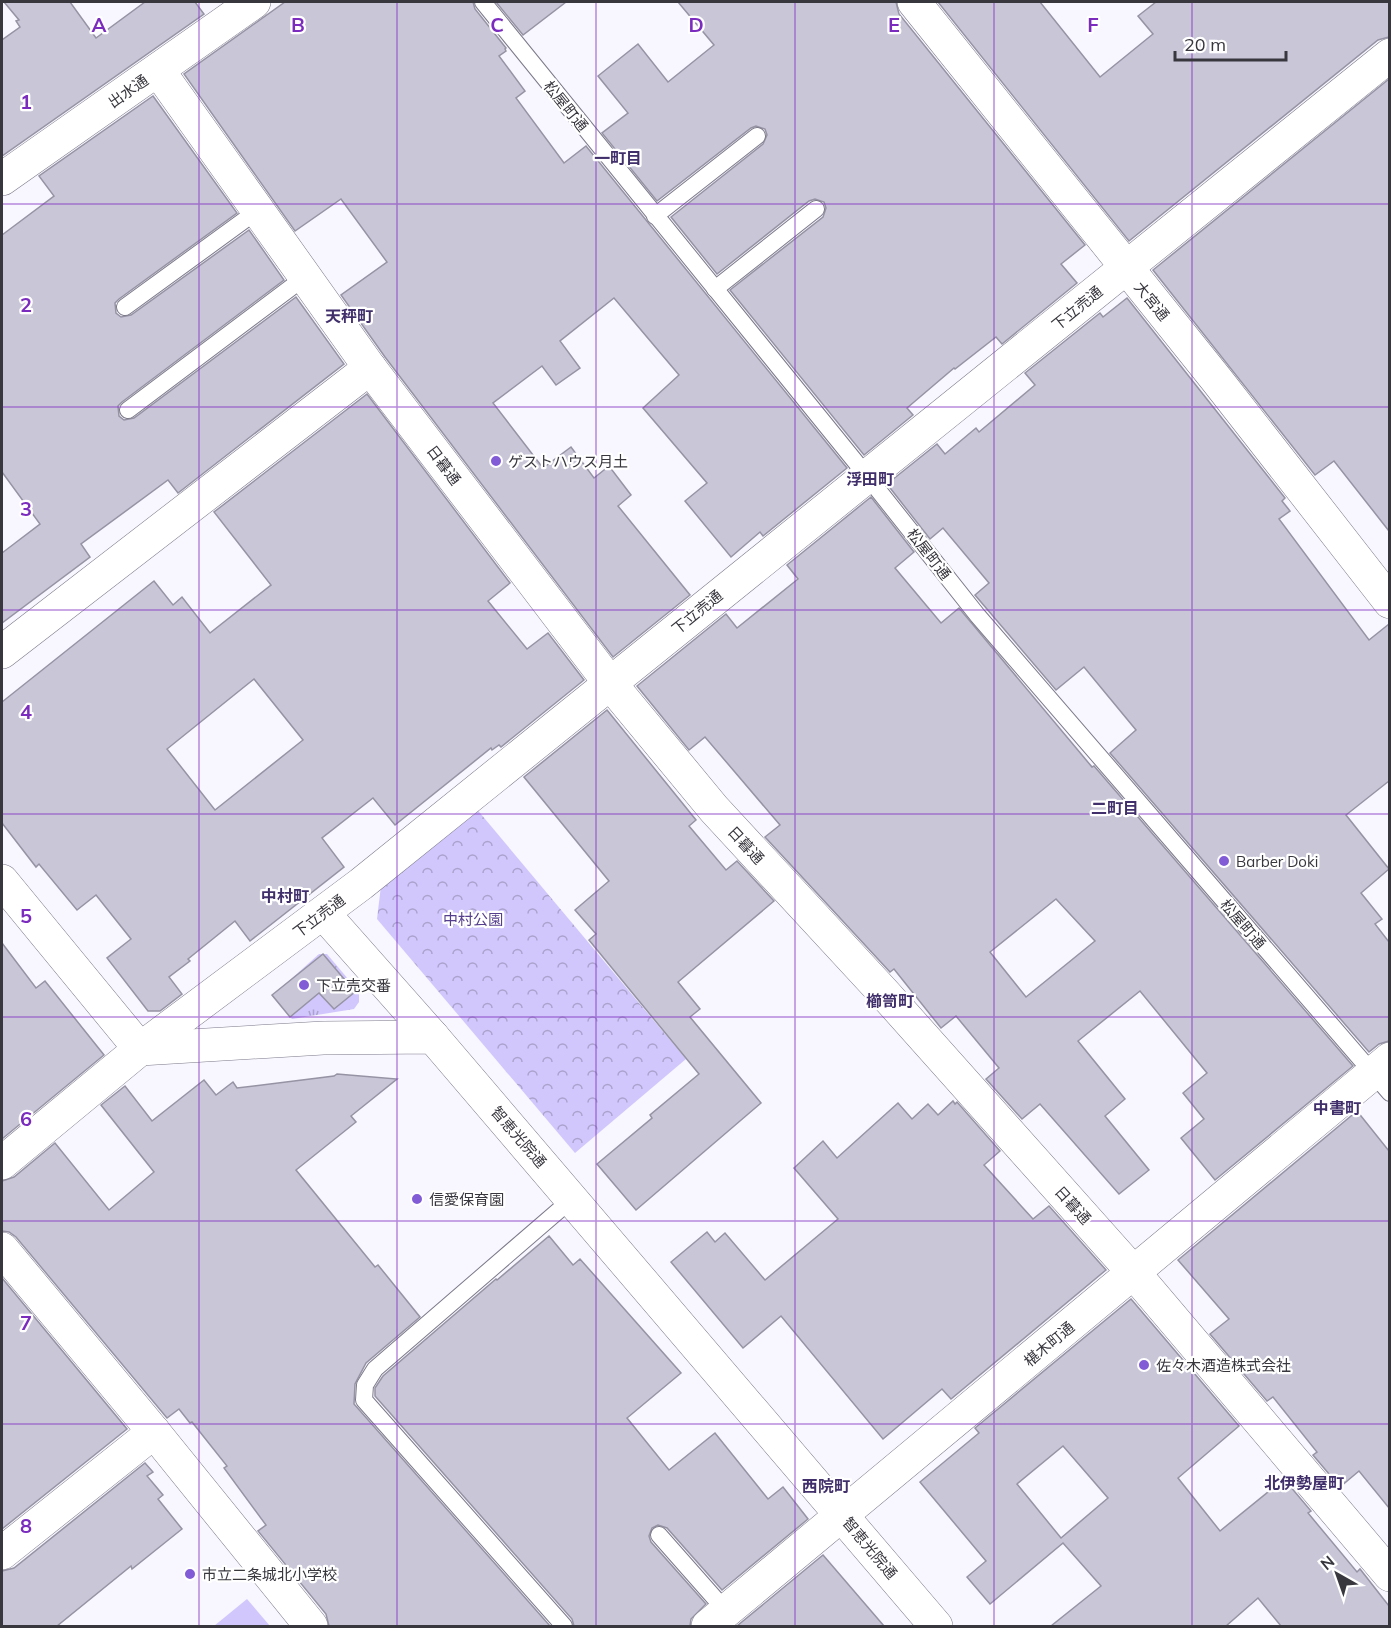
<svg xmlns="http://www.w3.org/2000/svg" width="1391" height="1628" viewBox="0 0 1391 1628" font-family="Mulish,'Noto Sans JP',sans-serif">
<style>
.grass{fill:url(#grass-tufts)}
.park{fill:url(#park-crowns)}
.pitch{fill:#d1c7fc}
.building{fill:#c9c6d8;stroke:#9693a4;stroke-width:1.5;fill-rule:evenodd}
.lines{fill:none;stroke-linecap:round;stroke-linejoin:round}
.service-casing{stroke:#7d7a8a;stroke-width:18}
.minor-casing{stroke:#7d7a8a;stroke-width:34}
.tertiary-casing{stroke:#7d7a8a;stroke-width:34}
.service{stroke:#fff;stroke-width:16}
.minor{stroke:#fff;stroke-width:33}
.tertiary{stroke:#fff;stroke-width:33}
.grid{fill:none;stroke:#7b2cbf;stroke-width:1.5;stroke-opacity:0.55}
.poi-dot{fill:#815cd6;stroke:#fff;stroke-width:2}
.labels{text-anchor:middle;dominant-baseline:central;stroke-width:4.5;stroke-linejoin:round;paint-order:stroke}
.street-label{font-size:15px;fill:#39373e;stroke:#fff}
.poi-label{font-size:15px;fill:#39373e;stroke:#fff;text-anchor:start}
.park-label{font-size:15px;fill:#56408e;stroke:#fff}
.neighbourhood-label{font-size:16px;font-weight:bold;fill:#402f6b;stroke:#fff}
.grid-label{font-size:20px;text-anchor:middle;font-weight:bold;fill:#7b2cbf;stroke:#fff;stroke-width:4.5;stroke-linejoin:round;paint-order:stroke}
</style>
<defs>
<pattern id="grass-tufts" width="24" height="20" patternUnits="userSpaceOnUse" patternTransform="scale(1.5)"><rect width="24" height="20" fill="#d1c7fc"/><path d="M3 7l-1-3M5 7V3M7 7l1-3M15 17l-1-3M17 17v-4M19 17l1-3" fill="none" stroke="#aba2cd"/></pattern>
<pattern id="park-crowns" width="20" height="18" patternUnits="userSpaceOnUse" patternTransform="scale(1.5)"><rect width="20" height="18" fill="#d1c7fc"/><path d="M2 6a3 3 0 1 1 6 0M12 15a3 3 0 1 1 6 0" fill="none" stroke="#aba2cd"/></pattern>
</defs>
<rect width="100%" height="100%" fill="#f8f6fe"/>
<path class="grass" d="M319 954H327L359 992V1002L354 1009 292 1019 272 996Z"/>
<path class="park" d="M475 807 686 1059 575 1153 377 919 381 886Z"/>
<path class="pitch" d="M247 1599 270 1626H214Z"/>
<g class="building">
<path d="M4 2H70L96 38 145 2H195L204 14 2 156V40L20 27 16 21 19 20Z"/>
<path d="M285 2H473L475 9 506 48 505 49 506 51 499 56 525 91 516 98 564 163 586 146 847 468 763 536 760 532 731 557 685 501 707 483 643 408 679 375 614 298 560 341 580 368 556 385 542 366 493 403 543 468 571 447 594 478 609 466 631 495 618 506 690 595 613 657 385 357 341 295 387 262 341 199 295 231 184 74Z"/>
<path d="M496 2H566L523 35Z"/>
<path d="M678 2H896L899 14 1085 245 1061 264 1077 283 1002 344 996 337 955 369 954 368 907 408 913 415 864 455 730 290 823 217 826 208 824 202 815 199 809 201 717 274 671 217 763 144 767 135 765 129 756 126 751 128 657 201 602 133 628 113 598 76 638 44 668 82 714 45Z"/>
<path d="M938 2H1040L1100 77 1153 34 1138 16 1156 2H1389V37L1378 40 1129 241Z"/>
<path d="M1389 79V531L1334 461 1315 475 1153 270Z"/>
<path d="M153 96 237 213 119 299 115 303 116 313 121 317 131 315 249 230 284 280 122 402 118 406 119 416 124 420 134 418 296 297 344 364 178 493 168 480 81 544 90 557 2 623V553L40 524 2 472V235L54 196 39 176Z"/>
<path d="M1127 298 1285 498 1282 501 1290 511 1279 519 1369 640 1389 624V781L1346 815 1389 869 1361 893 1382 919 1375 924 1389 942V1041L1379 1044 1369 1052 1110 753 1136 730 1084 667 1056 690 975 595 989 583 943 528 930 539 887 484 937 444 945 454 976 428 979 432 1035 385 1025 373 1100 313 1103 317Z"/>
<path d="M367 394 510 583 488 601 527 649 548 633 584 680 501 747 499 745 492 750 491 748 395 825 373 798 322 838 344 867 250 941 235 921 188 959 190 961 169 977 182 994 160 1011H148L107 958 131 939 96 895 77 910 39 864 36 867 2 823V702L154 581 173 605 182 597 210 633 271 585 214 512ZM254 679 303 740 215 810 167 749Z"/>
<path d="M871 497 914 552 895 568 941 623 959 608 1092 767 1094 766 1353 1066 1215 1180 1181 1138 1204 1119 1183 1093 1207 1073 1140 991 1078 1041 1125 1099 1105 1116 1149 1170 1119 1194 1040 1104 1022 1119 986 1079 999 1068 956 1016 941 1028 894 969 890 972 765 837 780 825 705 737 689 750 637 686 726 614 737 628 798 579 787 565ZM1056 899 1095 941 1026 997 990 952Z"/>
<path d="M607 710 696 820 689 826 726 870 737 861 774 901 678 982 700 1009 690 1017 761 1103 636 1210 597 1164 652 1118 650 1115 699 1074 589 940 596 934 575 910 609 881 524 777Z"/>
<path d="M2 943 36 988 45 981 104 1055 2 1139Z"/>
<path d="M323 954 355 992 334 1009 319 993 290 1017 272 995Z"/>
<path d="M337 1074 397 1079 351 1116 356 1122 296 1170 375 1267 378 1265 420 1317 366 1363 355 1384 354 1404 550 1626H329L326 1614 258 1531 266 1525 224 1468 227 1466 192 1422 190 1423 179 1409 167 1418 16 1237 9 1232 2 1231V1181L14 1177 55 1143 109 1210 154 1172 101 1105 125 1086 152 1121 204 1080 216 1095 233 1082 237 1088 334 1076Z"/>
<path d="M953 1101 955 1104 957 1102 1000 1151 984 1165 1033 1219 1049 1206 1106 1270 951 1399 942 1389 883 1439 781 1316 743 1348 671 1262 707 1232 715 1242 725 1233 765 1280 838 1219 794 1168 823 1141 837 1158 898 1103 912 1119 928 1104 938 1115Z"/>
<path d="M1357 1111 1389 1151V1508L1359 1471 1340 1487 1313 1455 1317 1452 1273 1397 1267 1401 1210 1334 1229 1319 1178 1260Z"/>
<path d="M549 1236 573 1265 580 1259 681 1373 627 1418 669 1470 715 1433 768 1499 783 1487 808 1519 722 1590 667 1528 658 1525 652 1528 649 1536 651 1542 706 1604 691 1619 690 1626H574L572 1619 375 1396V1388L383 1376 496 1279 497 1280Z"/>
<path d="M2 1278 127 1429 2 1529Z"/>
<path d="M1131 1299 1239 1426 1178 1478 1220 1531 1284 1479 1311 1511 1308 1513 1357 1572 1360 1569 1389 1606V1626H1281L1258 1598 1226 1626H1051L1101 1586 1063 1543 990 1604 967 1577 986 1561 920 1482 979 1433 975 1428ZM1063 1446 1108 1498 1061 1538 1017 1484Z"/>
<path d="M145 1463 153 1472 147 1476 163 1495 158 1499 182 1529 132 1569 131 1566 57 1626H2V1571L14 1568Z"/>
<path d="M823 1555 884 1626H737Z"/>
</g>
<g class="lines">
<g class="service-casing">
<g id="service">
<path d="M483 2 867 476 978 616 1390 1093"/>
<path d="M655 216 757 136"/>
<path d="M715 289 816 209"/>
<path d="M125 307 257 211"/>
<path d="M128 410 305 277"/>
<path d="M659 1535 726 1611"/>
<path d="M564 1626 364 1400 365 1385 375 1369 572 1199"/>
</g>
</g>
<g class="minor-casing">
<g id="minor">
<path d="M914 2 1216 379 1390 602"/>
<path d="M158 70 370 368 609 682 714 809 885 994 1134 1273 1390 1575"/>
<path d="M2 179 254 2"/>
<path d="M2 652 370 368"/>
<path d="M2 1163 140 1049 361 884 1390 55"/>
<path d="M2 1249 154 1432 311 1626"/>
<path d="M2 1553 154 1432"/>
<path d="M708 1626 1390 1059"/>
</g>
</g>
<g class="tertiary-casing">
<g id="tertiary">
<path d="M2 881 140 1049 323 1038 433 1037 936 1626"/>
<path d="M324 914 433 1037"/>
</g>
</g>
<use href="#service" class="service"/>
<use href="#minor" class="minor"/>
<use href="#tertiary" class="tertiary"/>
</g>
<path class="grid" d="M199 2V1626M397 2V1626M596 2V1626M795 2V1626M994 2V1626M1192 2V1626M2 204H1390M2 407H1390M2 610H1390M2 814H1390M2 1017H1390M2 1221H1390M2 1424H1390"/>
<g class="poi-dot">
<circle cx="496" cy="461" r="6"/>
<circle cx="1224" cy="861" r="6"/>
<circle cx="304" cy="985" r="6"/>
<circle cx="417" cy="1199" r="6"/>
<circle cx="1144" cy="1365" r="6"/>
<circle cx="190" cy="1574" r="6"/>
</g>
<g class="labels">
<g class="street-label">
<text transform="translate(128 91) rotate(-35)">出水通</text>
<text transform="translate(566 106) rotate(51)">松屋町通</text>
<text transform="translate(1152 301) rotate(51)">大宮通</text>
<text transform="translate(1077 308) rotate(-39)">下立売通</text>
<text transform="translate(444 465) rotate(53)">日暮通</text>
<text transform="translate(929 554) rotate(52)">松屋町通</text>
<text transform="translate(697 612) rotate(-39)">下立売通</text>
<text transform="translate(746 845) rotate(47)">日暮通</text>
<text transform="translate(319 916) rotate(-37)">下立売通</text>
<text transform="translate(1243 924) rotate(49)">松屋町通</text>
<text transform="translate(519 1137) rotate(49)">智恵光院通</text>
<text transform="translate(1073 1205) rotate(48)">日暮通</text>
<text transform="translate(1049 1344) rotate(-40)">椹木町通</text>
<text transform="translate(870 1548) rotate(50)">智恵光院通</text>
</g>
<g class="poi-label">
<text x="508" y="461">ゲストハウス月土</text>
<text x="1236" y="861">Barber Doki</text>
<text x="316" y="985">下立売交番</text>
<text x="429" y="1199">信愛保育園</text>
<text x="1156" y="1365">佐々木酒造株式会社</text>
<text x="202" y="1574">市立二条城北小学校</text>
</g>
<g class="park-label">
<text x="473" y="919">中村公園</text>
</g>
<g class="neighbourhood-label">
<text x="618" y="158">一町目</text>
<text x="349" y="316">天秤町</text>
<text x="870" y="479">浮田町</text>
<text x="1115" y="808">二町目</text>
<text x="285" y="896">中村町</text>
<text x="890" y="1001">櫛笥町</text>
<text x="1337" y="1108">中書町</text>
<text x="1304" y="1483">北伊勢屋町</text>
<text x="826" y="1486">西院町</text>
</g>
</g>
<g class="grid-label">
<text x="99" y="32">A</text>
<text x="298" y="32">B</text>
<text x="497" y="32">C</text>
<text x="696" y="32">D</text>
<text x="894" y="32">E</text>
<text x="1093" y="32">F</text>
<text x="26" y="109">1</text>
<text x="26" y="312">2</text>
<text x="26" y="516">3</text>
<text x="26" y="719">4</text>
<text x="26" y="923">5</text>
<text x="26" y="1126">6</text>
<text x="26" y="1330">7</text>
<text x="26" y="1533">8</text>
</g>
<rect width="1391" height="1628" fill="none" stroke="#39373e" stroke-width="6"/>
<g transform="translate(1337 1574) rotate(320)" stroke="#ffffff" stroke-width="4.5" paint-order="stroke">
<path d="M0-4.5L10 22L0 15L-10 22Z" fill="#39373e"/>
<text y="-9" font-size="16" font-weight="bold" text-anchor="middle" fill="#39373e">N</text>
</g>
<path d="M1175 51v9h111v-9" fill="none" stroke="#39373e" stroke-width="3"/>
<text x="1184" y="51" font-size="18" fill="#39373e" stroke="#ffffff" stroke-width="4.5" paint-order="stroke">20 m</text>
</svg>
